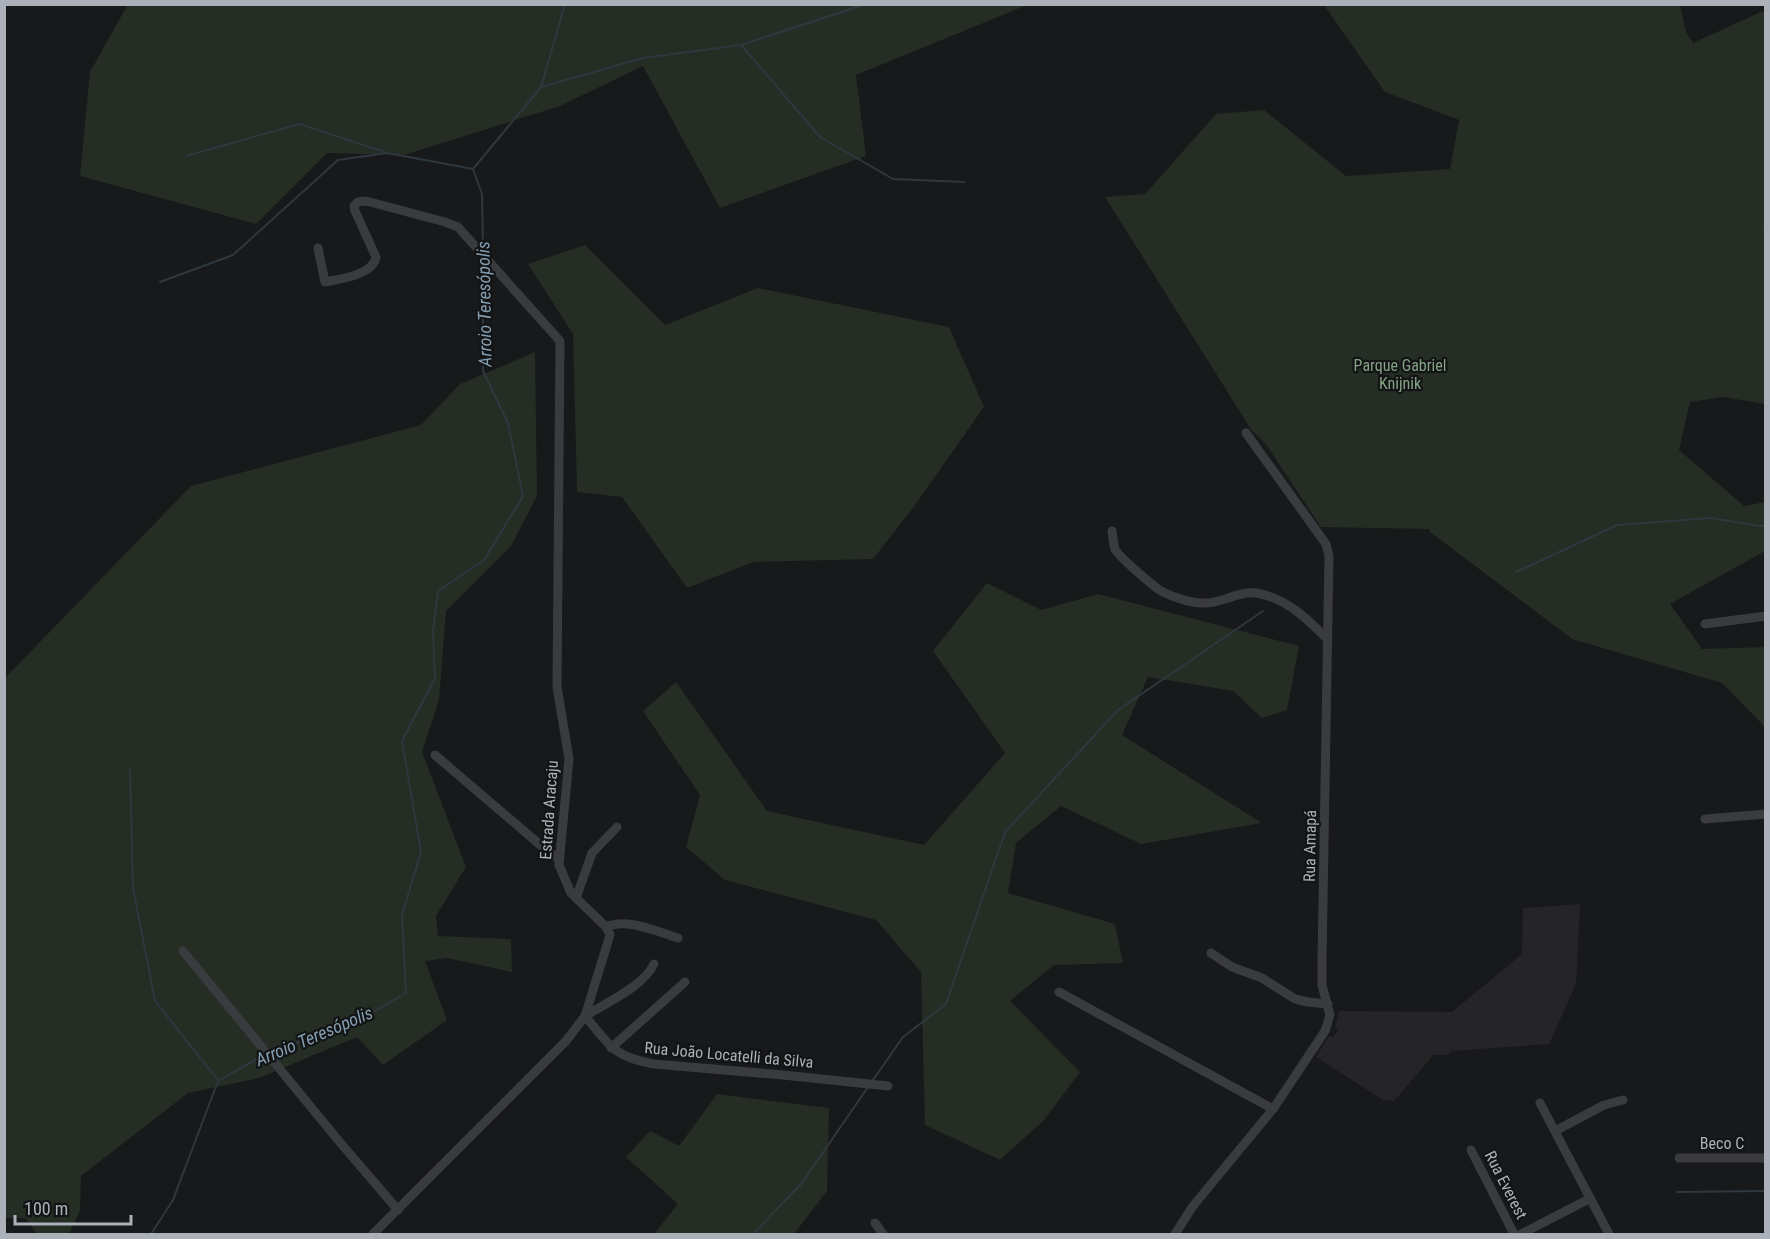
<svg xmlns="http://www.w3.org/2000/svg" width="1770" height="1239" viewBox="0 0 1770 1239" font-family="'Roboto Condensed',sans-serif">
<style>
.built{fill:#252527}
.green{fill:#252d25}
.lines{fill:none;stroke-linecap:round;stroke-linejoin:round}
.stream{stroke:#2f383e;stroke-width:2}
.minor{stroke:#3a3b3f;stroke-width:9}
.labels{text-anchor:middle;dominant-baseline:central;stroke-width:4.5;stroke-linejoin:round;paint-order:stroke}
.park-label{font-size:16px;fill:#84a384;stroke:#131415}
.street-label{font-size:16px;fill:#acb0b9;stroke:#131415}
.water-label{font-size:18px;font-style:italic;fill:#859fb2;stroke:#131415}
</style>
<rect width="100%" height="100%" fill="#18191a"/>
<path class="built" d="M1580 904 1576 984 1549 1044 1452 1051 1448 1055H1432L1431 1058 1394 1101 1383 1100 1316 1057 1329 1036 1333 1037 1338 1030 1335 1028 1339 1011 1452 1012 1522 954 1523 908Z"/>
<g class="green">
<path d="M128 4H1027V5L856 75 866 156 720 208 643 66 560 106 404 155 327 153 256 224 80 176 90 72Z"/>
<path d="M1324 5H1680L1686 32 1693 43 1765 10V404L1723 397 1690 402 1679 450 1744 506 1765 502V551L1670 604 1702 649 1765 647V727L1722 683 1572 639 1430 532 1429 529 1321 527 1265 443 1252 431 1105 197 1145 194 1216 114 1264 110 1346 176 1450 169 1459 120 1385 92Z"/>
<path d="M585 245 665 325 758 288 949 327 984 407 913 508 873 559 753 562 687 588 622 497 577 492 573 334 528 264Z"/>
<path d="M535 352 537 496 511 546 446 611 439 700 422 752 466 867 436 916 438 936 511 939 512 972 447 958 425 961 447 1020 383 1065 357 1037 259 1078 188 1093 81 1176 80 1211 69 1234H37L25 1218H5L4 679 191 486 421 425 460 384Z"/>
<path d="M987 583 1041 610 1098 594 1299 646 1287 710 1262 718 1233 691 1148 677 1122 735 1262 823 1141 844 1061 806 1016 843 1008 893 1115 924 1123 963 1054 965 1010 1001 1080 1072 1044 1120 1000 1160 925 1125 921 972 876 920 725 880 686 847 700 795 643 711 676 682 767 811 924 845 1005 753 933 651Z"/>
<path d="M717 1094 829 1108 827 1191 794 1234H654L678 1204 626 1157 650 1131 679 1146Z"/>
</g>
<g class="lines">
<g class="stream">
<path d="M742 46 820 137 893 179 964 182"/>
<path d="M541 87 643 58 741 45 866 4"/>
<path d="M186 156 299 124 385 152"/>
<path d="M1763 230 1766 229"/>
<path d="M483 248 482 194 473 169 541 87 565 4"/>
<path d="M160 282 233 255 338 160 387 153 473 169"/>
<path d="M1516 572 1617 525 1711 518 1760 526 1766 525"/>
<path d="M130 770 133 888 155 1001 217 1079"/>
<path d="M269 1053 358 1021 406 993 402 915 421 852 402 741 435 678 433 631 438 591 484 560 523 496 508 423 483 371V260"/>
<path d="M873 1080 903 1037 946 1004 1005 832 1118 710 1263 611"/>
<path d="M1677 1192 1766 1191"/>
<path d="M151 1234 173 1200 218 1081 264 1055"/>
<path d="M753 1234 802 1183 868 1087"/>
</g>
<g class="minor">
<path d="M318 248 325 282C340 279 373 275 376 257L355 211 354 206 358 202 366 201 445 222 458 227 560 341 557 687 569 759 559 865 571 893 606 927 610 935 585 1016 566 1041 373 1234"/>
<path d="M1112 531C1113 536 1113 544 1115 549 1118 556 1155 588 1163 592 1175 598 1193 604 1207 603 1223 602 1240 591 1256 593 1285 597 1309 620 1328 640"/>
<path d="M1705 624 1766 616"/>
<path d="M435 755 545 849 559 859"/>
<path d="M1705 819 1766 814"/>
<path d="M576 898 592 853 617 827"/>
<path d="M606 927C627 917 657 932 678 938"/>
<path d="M183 951 338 1140 398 1210"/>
<path d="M1211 953 1232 967 1262 978 1295 999 1308 1002 1328 1004"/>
<path d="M1059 992 1273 1109"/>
<path d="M585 1016C610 1046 614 1057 654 1064L783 1075 888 1086"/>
<path d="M585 1016C606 1003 644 986 654 964"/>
<path d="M611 1048 685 982"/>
<path d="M1540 1103 1609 1234"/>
<path d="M1555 1131 1604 1105 1623 1100"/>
<path d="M1471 1150 1514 1234"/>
<path d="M1679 1158H1766"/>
<path d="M875 1223 883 1234"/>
<path d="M1175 1234 1193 1206 1273 1109 1325 1031 1330 1015 1322 985V960L1329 556 1326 544 1246 433"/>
<path d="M1521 1234 1589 1199"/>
</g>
</g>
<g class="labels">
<g class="park-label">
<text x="1400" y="365">Parque Gabriel<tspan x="1400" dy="18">Knijnik</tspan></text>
</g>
<g class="street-label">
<text transform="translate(549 810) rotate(-86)">Estrada Aracaju</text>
<text transform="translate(1310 846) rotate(-89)">Rua Amapá</text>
<text transform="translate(729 1055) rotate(5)">Rua João Locatelli da Silva</text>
<text x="1722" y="1143">Beco C</text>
<text transform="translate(1506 1185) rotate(63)">Rua Everest</text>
</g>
<g class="water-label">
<text transform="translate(484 304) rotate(-91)">Arroio Teresópolis</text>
<text transform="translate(314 1036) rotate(-23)">Arroio Teresópolis</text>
</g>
</g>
<rect width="1770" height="1239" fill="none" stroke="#acb0b9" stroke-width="12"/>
<path d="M15 1215v9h116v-9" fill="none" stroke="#acb0b9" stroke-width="3"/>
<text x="24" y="1215" font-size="18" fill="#acb0b9" stroke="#131415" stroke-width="4.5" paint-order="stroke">100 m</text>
</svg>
